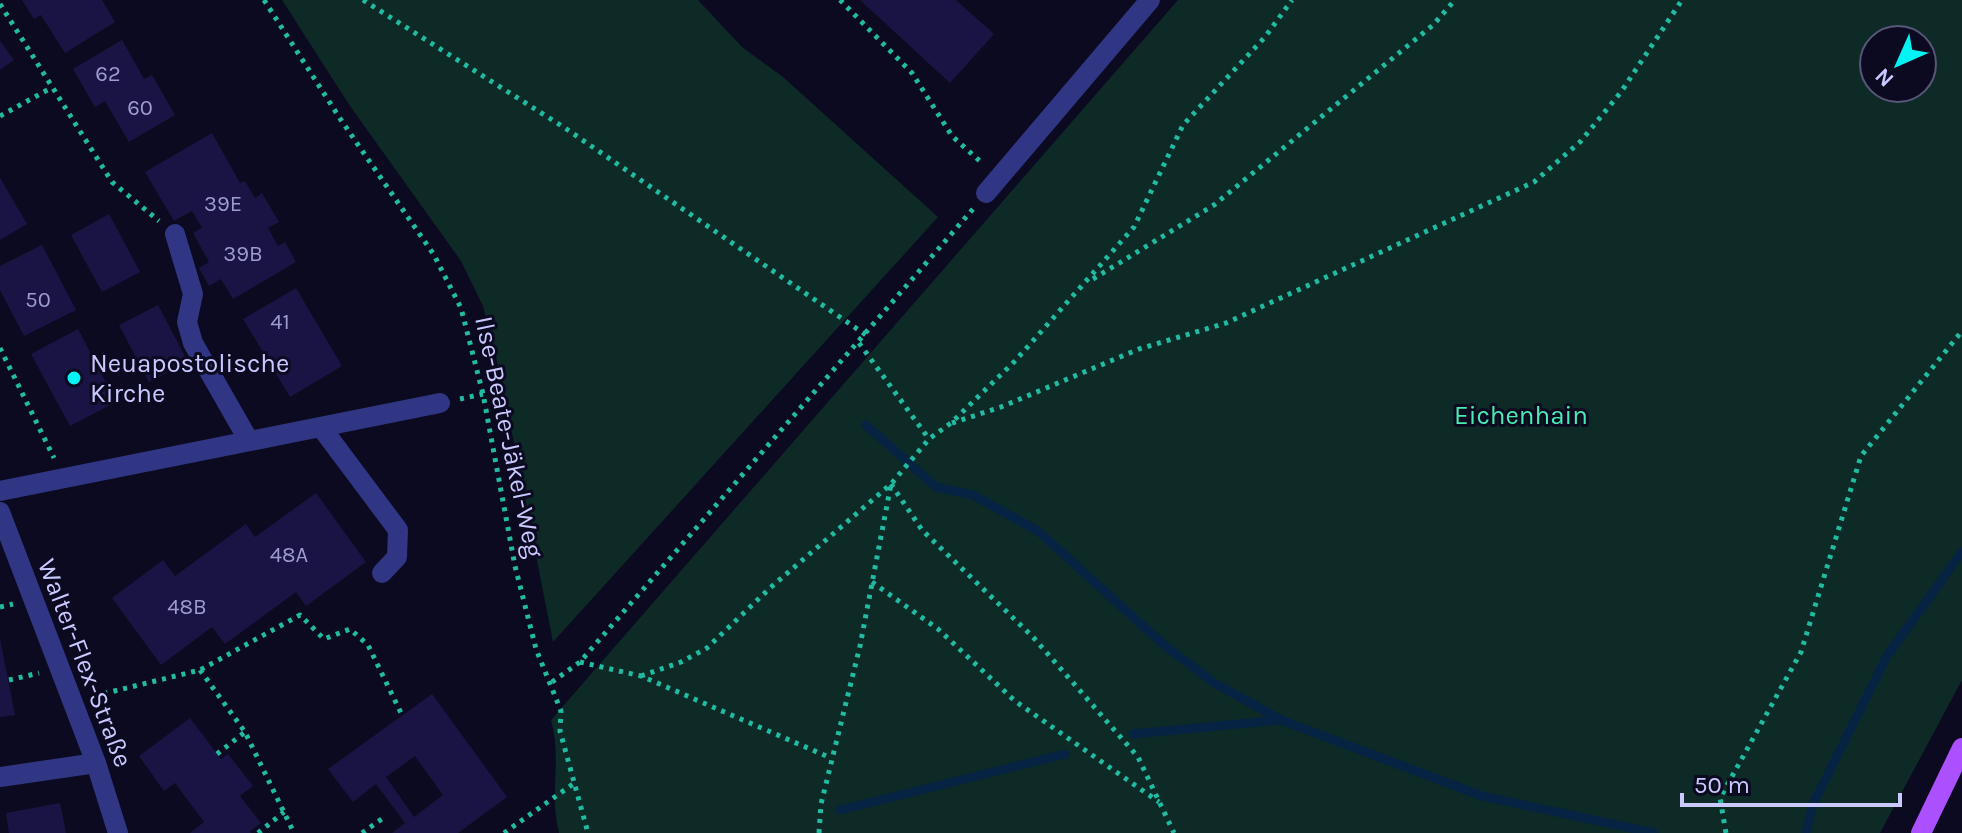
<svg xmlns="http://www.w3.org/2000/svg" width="1962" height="833" viewBox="0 0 1962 833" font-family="Karla,sans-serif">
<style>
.green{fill:#0d2a26;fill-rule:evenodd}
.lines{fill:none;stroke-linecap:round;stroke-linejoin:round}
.stream{stroke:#062343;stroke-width:9}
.building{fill:#191443;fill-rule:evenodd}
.path{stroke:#21bba2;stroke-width:5;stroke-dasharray:4 6;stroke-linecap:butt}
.minor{stroke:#303684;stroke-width:20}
.major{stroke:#ab50ff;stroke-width:20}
.poi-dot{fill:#00f4f3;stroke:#0c0a20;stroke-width:3}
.labels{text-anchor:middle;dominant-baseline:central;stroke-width:6;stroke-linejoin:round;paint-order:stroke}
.number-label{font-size:22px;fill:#9d9cd0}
.poi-label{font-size:26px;fill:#c9c9ff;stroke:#0c0a20;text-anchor:start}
.park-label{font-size:26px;fill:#49ebb1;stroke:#0c0a20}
.street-label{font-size:26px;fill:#c9c9ff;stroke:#0c0a20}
</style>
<rect width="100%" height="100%" fill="#0c0a20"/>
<g class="green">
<path d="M282 0H698L742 47 783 77 938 217 553 642 501 377 483 306 461 261 350 106Z"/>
<path d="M1178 0H1962V680L1880 833H559C549 796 562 757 551 720ZM1874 40H1922V88H1874Z"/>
</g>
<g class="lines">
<g class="stream">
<path d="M866 425 936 487 973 495 1038 531 1164 645 1216 684 1281 720 1482 796 1654 833"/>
<path d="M1133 734 1281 720"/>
<path d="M840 810 1065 754"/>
<path d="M1806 833 1812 806 1887 656 1962 552"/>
</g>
</g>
<g class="building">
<path d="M22 0H102L115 22 65 53 41 15 34 19Z"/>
<path d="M860 0H956L994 34 950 83Z"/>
<path d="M122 40 144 79 152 75 175 115 129 142 105 101 95 107 73 69Z"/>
<path d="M0 41 14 60 0 70Z"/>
<path d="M212 133 240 183 245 181 255 198 262 193 279 222 268 228 278 246 285 242 296 262 233 299 221 279 209 286 199 268 209 262 193 233 202 228 192 211 174 221 145 172Z"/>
<path d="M0 178 27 224 0 240Z"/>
<path d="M109 214 140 272 102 292 71 235Z"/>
<path d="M42 245 76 310 24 336 0 290V266Z"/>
<path d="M296 288 342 366 290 397 243 319Z"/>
<path d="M158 305 188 362 149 382 119 325Z"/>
<path d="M78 329 116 402 70 426 31 354Z"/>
<path d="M316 493 366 562 306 606 296 592 225 644 212 627 161 665 112 598 163 560 175 576 246 524 255 537Z"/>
<path d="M0 639 15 715 0 717Z"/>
<path d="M432 694 507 797 458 833H392L405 823 376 784 353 802 328 769ZM415 756 443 795 414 817 386 777Z"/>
<path d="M190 718 221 759 228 754 253 786 240 796 261 823 250 831 251 833H190L204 822 175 783 164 791 139 756Z"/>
<path d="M60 803 66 833H9L6 813Z"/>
</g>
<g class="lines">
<g class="path">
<path d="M264 0 341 120 434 255 461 308 483 394 515 566 536 649 561 711 560 731 588 833"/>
<path d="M363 0 565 128 866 335"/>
<path d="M840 0 912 73 952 136 983 164"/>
<path d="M0 4 112 182 159 221"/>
<path d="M0 116 51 88"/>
<path d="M1093 279 1214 205 1433 25 1455 0"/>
<path d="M859 343 929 439"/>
<path d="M0 348 54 458"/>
<path d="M460 399 483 394"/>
<path d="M952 423 1001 407 1139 349 1226 323 1534 182 1581 141 1621 92 1682 0"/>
<path d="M891 484 922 530 1033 637 1138 757 1174 833"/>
<path d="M872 582 938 629 1015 701 1159 802"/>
<path d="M0 607 13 604"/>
<path d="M580 662 641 676 831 758"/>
<path d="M200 670 245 732 294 833"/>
<path d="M641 676 681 662 707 648 770 588 891 484 929 439 951 423 1015 361 1134 227 1183 125 1265 37 1292 0"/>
<path d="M9 680 39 673"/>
<path d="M552 682 580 662 973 209"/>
<path d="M94 696 200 670 300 615 324 639 350 629 368 645 402 715"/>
<path d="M217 754 245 732"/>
<path d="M258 833 284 812"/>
<path d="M362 833 386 816"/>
<path d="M504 833 573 784"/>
<path d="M819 833 821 804 860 646 891 484"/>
<path d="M1726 833 1720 798 1801 652 1861 456 1962 331"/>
</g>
<g class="minor">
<path d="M986 193 1150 0"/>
<path d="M175 234 193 294 187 322 193 343 249 441"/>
<path d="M321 427 398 530 397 557 382 573"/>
<path d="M0 491 440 403"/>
<path d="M0 512 96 763 118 833"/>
<path d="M0 777 96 763"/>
</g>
<path class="major" d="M1921 833 1962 748"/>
</g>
<circle class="poi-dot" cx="74" cy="378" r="8"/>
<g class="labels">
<g class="number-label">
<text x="108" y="74">62</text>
<text x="140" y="108">60</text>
<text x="223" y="204">39E</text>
<text x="243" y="254">39B</text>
<text x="38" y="300">50</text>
<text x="280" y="322">41</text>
<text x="289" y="555">48A</text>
<text x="187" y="607">48B</text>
</g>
<g class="poi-label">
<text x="90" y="363">Neuapostolische<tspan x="90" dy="30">Kirche</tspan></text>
</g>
<g class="park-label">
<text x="1521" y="415">Eichenhain</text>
</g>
<g class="street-label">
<text transform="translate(509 437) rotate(78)">Ilse-Beate-Jäkel-Weg</text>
<text transform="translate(85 663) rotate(69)">Walter-Flex-Straße</text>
</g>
</g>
<g transform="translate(1898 64) rotate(225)"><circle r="38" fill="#0c0a20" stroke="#585679" stroke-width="2"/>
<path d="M0-6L14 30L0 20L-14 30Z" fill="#00f4f3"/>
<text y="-12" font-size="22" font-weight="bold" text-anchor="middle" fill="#c9c9ff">N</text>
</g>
<path d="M1682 793v12h218v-12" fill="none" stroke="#c9c9ff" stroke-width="4"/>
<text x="1694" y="793" font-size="24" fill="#c9c9ff" stroke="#0c0a20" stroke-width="6" paint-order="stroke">50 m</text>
</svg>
